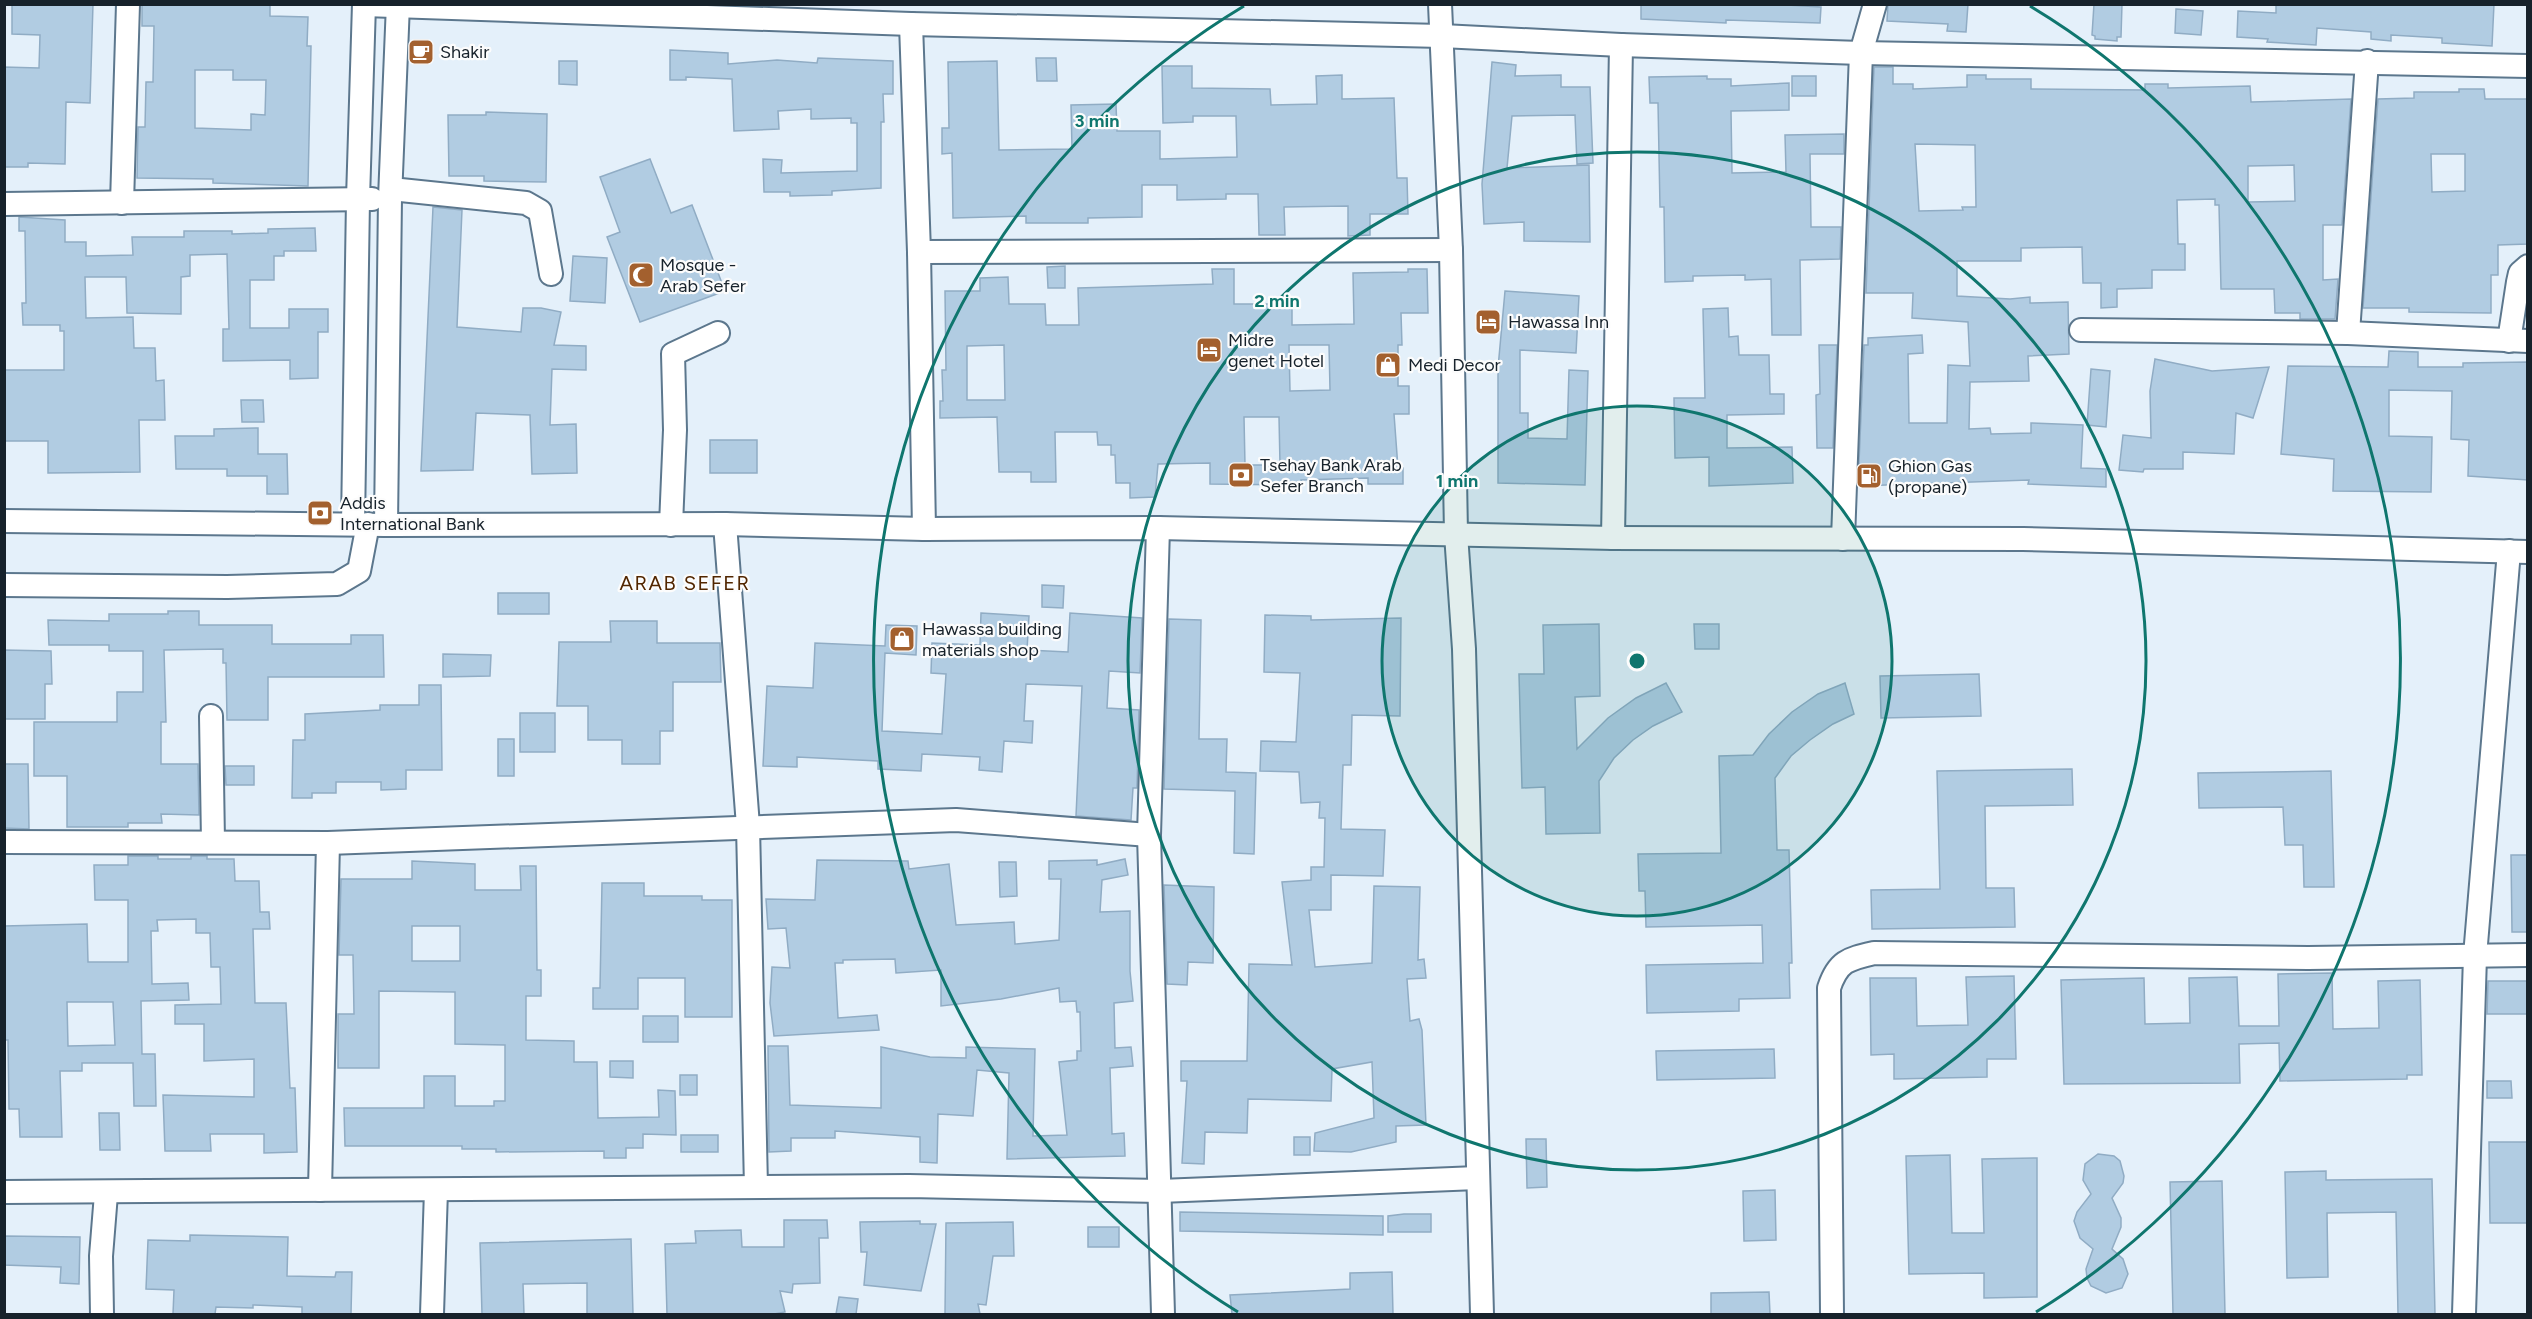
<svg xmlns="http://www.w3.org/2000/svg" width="2532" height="1319" viewBox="0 0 2532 1319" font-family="Figtree,sans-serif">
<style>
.building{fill:#b1cce2;stroke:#90acc4;stroke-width:1.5;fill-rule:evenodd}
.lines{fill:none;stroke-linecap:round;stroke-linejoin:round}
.minor-casing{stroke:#5c778d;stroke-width:26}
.minor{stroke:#fff;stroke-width:22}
.ring{fill:none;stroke:#0f766e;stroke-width:3}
.labels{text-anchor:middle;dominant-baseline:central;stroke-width:4.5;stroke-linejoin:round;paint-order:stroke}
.poi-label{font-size:18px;fill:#17222b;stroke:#fcfcfc;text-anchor:start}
.neighbourhood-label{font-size:20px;letter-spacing:1.5px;fill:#512600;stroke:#fcfcfc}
.centre{fill:#0f766e;stroke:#fcfcfc;stroke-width:3}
.ring-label{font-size:18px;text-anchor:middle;font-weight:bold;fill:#0f766e;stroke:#fcfcfc;stroke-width:4.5;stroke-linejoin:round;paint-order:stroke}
</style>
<rect width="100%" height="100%" fill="#e4f0fa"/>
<g class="building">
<path d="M12 4H93L90 103 66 102 65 164 28 163V167H4V67L39 68 40 35 12 34Z"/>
<path d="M142 4H270V16L308 17 307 46H311L308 186 213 183V179L137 178 138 127H145L146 82H153L154 26H142ZM195 70H233V80H266L265 115 251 114V130L195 128Z"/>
<path d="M1641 4H1767L1821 7 1820 23 1726 20V23L1641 19Z"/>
<path d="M1888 4H1968L1966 32 1947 31 1948 24 1887 21Z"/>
<path d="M2094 4H2122L2121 37H2117V41L2095 39V36L2092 35Z"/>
<path d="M2276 4H2494L2492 46 2442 43V38L2391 35V41L2371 39V32L2317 28 2316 45 2267 42 2268 39 2237 37 2238 11 2276 13Z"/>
<path d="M2176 9 2203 11 2201 35 2175 33Z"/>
<path d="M670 50 728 53V64L777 60 817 63 818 58 893 61V94H883L884 122H881V188L832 191V195L790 196V192H764L763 159 782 160 781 173 857 171V123H851V118L811 119V109L778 111 779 129 734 131 732 79 686 77V80H670Z"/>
<path d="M1036 58H1056L1057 81H1037Z"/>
<path d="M559 61H577V85L559 84Z"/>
<path d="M997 61 999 150 1072 149 1071 105 1116 104 1117 131H1160V159L1237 157 1236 116H1193V122L1163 123 1162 66H1192V88L1270 89 1271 105 1317 104 1316 76 1342 75V99L1394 98 1397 178H1407L1408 214H1370V235L1348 236V206L1284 207 1285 235H1259L1258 194H1226V199L1177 200V185H1142V217L1088 218V223H1026V216L953 218 952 153 942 154V128H949L948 62Z"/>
<path d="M1492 62 1516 65 1515 76 1561 75V87H1590L1593 163 1577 164 1575 115 1512 116 1507 168 1589 165 1590 242 1524 241V222L1484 224 1482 184Z"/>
<path d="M1874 67H1893V84H1913V89L1967 87V75H1986V79H2031V89L2145 90V84H2168V88L2250 86 2251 102 2351 99 2342 225H2323V280L2338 279 2335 319H2300V313H2275L2274 289H2221L2219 205H2215V199L2177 200 2178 244H2185V270H2152V288L2117 289V307L2101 308V283H2083L2082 247 2021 248V261H1957V296L2010 299 2030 297V303L2068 302 2069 354 2028 356 2029 381 1970 382 1969 429 1990 428 1991 434 2031 433V423L2083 425 2081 468 2106 469V487L2028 484 2029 480 1858 486 1864 345H1868V338L1922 335 1923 353 1908 354 1909 423H1947L1948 365 1970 366 1968 322 1912 318 1913 293H1866ZM1915 144 1975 145 1976 207H1962L1963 210 1919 211ZM2294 165 2295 201 2248 202V166Z"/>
<path d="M1707 76V79H1731V86L1789 83V110L1731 111 1732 173 1786 172 1785 135 1844 134V154H1810L1811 227H1841L1840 259 1800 260 1801 335H1772L1771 279 1745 280V275L1693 276V281L1665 282 1664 207H1660L1658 103H1650L1649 77Z"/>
<rect x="1792" y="76" width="24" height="20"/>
<path d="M2459 89H2484L2485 99H2528V244L2498 245V275H2491V313L2409 312V308H2363L2378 99 2414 98V92H2459ZM2431 154H2465V191L2432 192Z"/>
<path d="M486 112 547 114 546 182 484 181V176H449L448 115H486Z"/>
<path d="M650 159 671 213 692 205 725 291 640 322 607 237 620 232 600 177Z"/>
<path d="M433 207 462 210 457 327 521 332 523 308H541L561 312 554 345 586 346V370L552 369 550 425 576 424 577 473 532 474 530 415 476 413 473 470 421 471Z"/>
<path d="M19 217 65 220V242H86V256L133 255 132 237H184V231H232V234L268 233V229L315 228 316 251H284V256H274V280H250V328H289V309H328V332H318V378L290 379V360L223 361V329H229L227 254 190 255V276L181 277V314L127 313 126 277H85L86 318 133 317 134 348H155L156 381 164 380 165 420H139L140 472 48 473V441H4V370H64V331H60V325H23L22 303H26L25 231H19Z"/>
<path d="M573 256 607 258 605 303 570 301Z"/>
<path d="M1065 266V288H1048L1047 267Z"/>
<path d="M1212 269H1234V304H1292V325L1354 324 1353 273 1408 272V269H1427L1428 313H1401L1402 345H1398V386H1409V414H1394L1398 468H1403V484H1368V478L1301 480V485L1210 484V463L1158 464 1155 497 1130 498V483H1116L1115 455H1111V445H1098L1097 432H1055L1056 482H1031V472H999L997 417 940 418V401H943L942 370H946L945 291H980V278L1008 277 1009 304H1045L1046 325H1079L1078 288 1213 284ZM1004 345 1005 400H967V346ZM1289 345H1329L1330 390 1290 391ZM1244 417H1279L1280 465H1245Z"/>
<path d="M1505 291 1579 296 1576 353 1520 350V413H1528V438L1567 439 1569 370 1588 371 1585 485 1498 483V368Z"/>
<path d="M1728 308 1729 337 1738 336 1739 355H1769L1770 394H1784V414L1727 415V448L1792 447 1793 483 1709 486V457L1675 458 1674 398H1705L1703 309Z"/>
<path d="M1819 345H1837L1833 448H1817L1816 395 1820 394Z"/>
<path d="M2389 351 2418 352V367H2463V363L2528 362V480L2468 476 2469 440 2451 439 2452 391 2389 390V436L2432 437 2431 492 2333 491 2334 459 2281 454 2288 366 2388 367Z"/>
<path d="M2155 359 2212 371 2269 367 2253 418 2236 413 2234 454 2183 452V469H2144L2143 472 2119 470 2123 435 2151 438 2150 391Z"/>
<path d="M2091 369 2110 371 2106 427 2087 425Z"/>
<path d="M241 400H263L264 422H242Z"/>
<path d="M258 428V454H287L288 494H267V476H227V469H176L175 436H214V429Z"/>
<rect x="710" y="440" width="47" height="33"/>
<path d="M1042 585 1064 586 1063 608 1042 607Z"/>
<rect x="498" y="593" width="51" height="21"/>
<path d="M168 611H199V625H272V644H351V635H383L384 677H268V720H227L226 663H223V649L164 650 166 722H161V764H198L199 815 161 814 162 823H128V827H67V776H34V722H117V692H143V651H109V645H49L48 620 109 621V614H168Z"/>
<path d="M981 613 1029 616 1027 650 1068 652 1070 613 1142 618 1140 673 1109 671 1107 708 1139 710 1137 788H1133L1131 820 1076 816 1082 686 1026 684 1024 721H1033L1032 743 1004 741 1002 772 979 770 980 757 922 754 921 771 878 769V761L797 757V767L763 766 767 686 813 688 815 643 885 646 886 625 917 626 916 655 885 653 882 731 942 734 946 674 931 673 932 643 980 645Z"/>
<path d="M1265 615 1311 616V620L1401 618 1400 716 1352 715 1351 765H1343L1341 829 1385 830 1383 876 1331 875V910H1309L1315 967 1372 963 1374 886 1420 887 1418 960 1424 959 1426 978 1407 979 1410 1021 1419 1019 1422 1030 1426 1125 1396 1126V1142L1351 1152 1314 1151 1315 1133 1374 1118 1372 1062 1332 1069 1331 1101 1248 1099 1247 1133 1205 1132 1204 1164 1182 1163 1187 1081H1181V1061H1247L1249 964 1292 965 1282 882 1311 880V867H1324L1325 818H1319L1320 802 1301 803 1299 772 1260 771 1261 741 1296 742 1300 673 1264 672Z"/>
<path d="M1169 619 1201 620 1199 739H1227L1226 772 1256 773 1254 854 1234 853 1235 791 1164 789Z"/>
<path d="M610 621H657V643H720L721 682H673V731H660V764H622V740H588V706H557L559 642H611Z"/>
<path d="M1599 624 1600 696 1575 697 1577 749 1608 718 1636 698 1666 683 1682 712 1653 726 1633 740 1614 758 1599 781 1600 833 1546 834 1545 787 1522 788 1519 674H1544L1543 625Z"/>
<path d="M1694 624H1719V649H1695Z"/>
<path d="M4 650 51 651 52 684H45V719H5Z"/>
<path d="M443 654 491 655 490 676 443 677Z"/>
<path d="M1979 674 1981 716 1881 718 1880 676Z"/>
<path d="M1845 683 1854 714 1833 724 1810 740 1791 756 1775 778 1777 850H1789L1792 963H1789L1790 998 1739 999V1011L1647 1013 1646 965 1763 963 1762 925 1646 927 1645 891H1639L1638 854 1721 853 1719 756 1753 755 1769 734 1792 712 1818 694Z"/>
<path d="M419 685H441L442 770H406V789L381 790V782H336V793H312V798H292L293 740H305V714L380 710V705H419Z"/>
<rect x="520" y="713" width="35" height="39"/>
<rect x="498" y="739" width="16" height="37"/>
<path d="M4 764H28L29 829 4 828Z"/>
<path d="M225 766H254V785H226Z"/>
<path d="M2072 769 2073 805 1985 806 1986 888H2014L2015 927 1872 929 1871 890 1940 889 1937 771Z"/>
<path d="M2331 771 2334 887H2304L2303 845H2285L2283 807 2199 808 2198 773Z"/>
<path d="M2511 855H2528V932H2512Z"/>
<path d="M128 856H158V859H191V856H207V859H234L235 881H259L260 912H269L270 929H253L255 1003H286L290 1088H295L297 1152 264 1153V1134H210L211 1151H165L163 1095 254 1097V1059L204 1061V1024H175V1005L221 1004 220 967H211L210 933H196V919L157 920 158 931H151L152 984 188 983 189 1000 141 1001 142 1054H155L156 1106H134L133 1063H82V1071H60L62 1137H20L19 1109H9L8 1040H4V926L87 924 88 962H128V900H95L94 865H128ZM67 1002H113L115 1045 68 1046Z"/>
<path d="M1125 859 1128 875 1102 880 1100 912 1130 911V971L1133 1001 1114 1003 1115 1048 1131 1047 1133 1066 1110 1068 1112 1134 1124 1133 1125 1156 1007 1159 1009 1073 977 1070 973 1116 938 1114 937 1163 920 1162V1137L835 1131V1138H791V1151L769 1152 768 1046H788L790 1105 881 1108V1047L930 1057 966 1058V1047L1035 1049 1033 1136 1067 1135 1059 1062 1077 1060V1051H1081L1080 1012H1077L1076 1001 1060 1002 1059 988 1001 999 941 1006V970L896 973 895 959 843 960V963H835L838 1018 877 1015 879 1030 774 1036 770 1003 772 967 790 968 786 928 768 929 766 899 815 900 817 860 908 861 909 869 949 864 956 925 1014 922 1015 944 1059 940 1061 879H1049V861L1097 860V865Z"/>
<path d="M412 861 475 864V890H521L520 866H536L537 970H541V996H526V1040L574 1041V1062H597L598 1118 659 1117 658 1090 675 1091 676 1135 643 1134V1148H626V1158H604V1151L496 1152V1149H462V1146H345L344 1108H424V1076H455V1106H494V1101H505V1045L455 1044V992L379 991V1068H338V1014H354L353 955H339L341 879H412ZM412 926H460V961H412Z"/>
<path d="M999 862H1016L1017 896 1000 897Z"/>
<path d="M602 883H644V896H702V900H732V1017H685V978H638V1009H593V988H600Z"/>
<path d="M1164 885 1214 887 1213 963 1188 962 1187 985 1167 984Z"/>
<path d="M2332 973 2333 1029 2379 1028 2378 981 2420 980 2422 1075H2407V1079L2280 1081 2279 1043 2239 1044 2240 1083 2064 1084 2061 980 2144 978 2145 1024 2190 1023 2189 978 2237 977 2239 1026H2279L2278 974Z"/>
<path d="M2014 976 2016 1059H1987V1077L1894 1079V1054L1871 1055 1870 978H1916L1917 1026 1968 1025 1966 977Z"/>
<path d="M2488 981H2528V1014H2487Z"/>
<rect x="643" y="1016" width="35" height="26"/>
<path d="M1774 1049 1775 1078 1657 1080 1656 1051Z"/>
<path d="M610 1061H633V1078L610 1077Z"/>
<rect x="680" y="1075" width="17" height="20"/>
<path d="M2487 1081H2511L2512 1098H2487Z"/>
<path d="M99 1113H119L120 1150H100Z"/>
<rect x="681" y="1135" width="37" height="17"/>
<rect x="1294" y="1137" width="16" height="18"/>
<path d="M1526 1139H1546L1547 1187 1527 1188Z"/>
<path d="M2489 1142H2527V1223H2490Z"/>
<path d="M2098 1154 2114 1156 2120 1161 2124 1176 2123 1183 2112 1198 2121 1218V1227L2112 1249 2123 1259 2128 1274 2122 1288 2106 1293 2091 1286 2087 1278 2086 1269 2093 1249 2080 1238 2074 1221 2077 1212 2091 1194 2083 1180 2085 1164Z"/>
<path d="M1950 1155 1952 1233H1984L1982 1159 2037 1158V1297L1984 1298V1273L1909 1274 1906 1156Z"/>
<path d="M2326 1171V1180L2432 1179 2435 1314H2398L2396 1212 2327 1213 2328 1277 2287 1278 2285 1172Z"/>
<path d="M2222 1181 2225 1314H2173L2170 1182Z"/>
<path d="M1775 1190 1776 1240 1744 1241 1743 1191Z"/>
<path d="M1180 1212 1383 1216V1235L1180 1231Z"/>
<path d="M1404 1214H1431V1232H1388V1216Z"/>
<path d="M784 1220H827L828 1238H819L820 1283 793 1284 792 1293 780 1291 785 1312 774 1314H667L665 1244 696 1243 695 1231 741 1230 742 1247H784Z"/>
<path d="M920 1221V1224H936L921 1291 864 1285 867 1252H861L860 1222Z"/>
<path d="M1013 1222 1014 1256H993L986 1305 978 1304 980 1314H945L946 1223Z"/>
<rect x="1088" y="1227" width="31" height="20"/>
<path d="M190 1235 288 1237 287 1276 335 1277 336 1272H352L351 1314H302V1307L253 1305V1308L216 1307 215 1314H173L174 1290 146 1289 148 1240 190 1241Z"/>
<path d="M4 1236 80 1237 79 1284 60 1283 61 1267 4 1265Z"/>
<path d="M631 1239 633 1314H587V1283L523 1284 524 1314H482L480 1243Z"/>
<path d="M1392 1272 1393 1314H1232L1230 1295 1350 1289V1273Z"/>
<path d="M1769 1292 1770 1314H1711V1293Z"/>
<path d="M839 1297 858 1299 856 1314H836Z"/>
</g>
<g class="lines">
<g class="minor-casing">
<g id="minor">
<path d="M1440 4 1451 250 1456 534 1464 649 1482 1314"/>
<path d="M364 5 911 24 1442 36 1621 45 1861 53 2528 66"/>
<path d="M911 24 919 252 924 529"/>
<path d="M391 189 526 203 540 211 551 274"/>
<path d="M122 203 128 4"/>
<path d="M4 204 372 199"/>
<path d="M919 252 1451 250"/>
<path d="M2081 330 2348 333 2528 341"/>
<path d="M2348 333 2367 61"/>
<path d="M2509 341 2518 282 2520 273 2528 266"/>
<path d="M4 521 386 525 725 524 924 529 1158 528 1613 538 2023 539 2528 552"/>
<path d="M353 524 358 199 364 4"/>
<path d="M725 524 748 826 756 1187"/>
<path d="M386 525 390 198 398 4"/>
<path d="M671 525 675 430 673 354 718 333"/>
<path d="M1158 528 1149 835 1163 1314"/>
<path d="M1613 538 1621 45"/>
<path d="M1843 539 1861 53 1875 4"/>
<path d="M4 585 227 587 337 584 359 571 368 524"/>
<path d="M211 716 213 842"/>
<path d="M4 842 328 843 956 820 1149 835"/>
<path d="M320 1190 328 843"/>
<path d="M4 1192 909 1186 1160 1191 1477 1178"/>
<path d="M102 1314 101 1256 106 1194"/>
<path d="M432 1314 436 1190"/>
<path d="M1832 1314 1829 988C1838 961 1848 959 1874 953L2308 958 2528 955"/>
<path d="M2464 1314 2475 956 2509 551"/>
</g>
</g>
<use href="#minor" class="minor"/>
</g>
<circle cx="1637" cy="661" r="255" fill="#0f766e" fill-opacity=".12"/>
<g class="ring">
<circle cx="1637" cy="661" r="255"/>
<circle cx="1637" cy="661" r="509"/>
<path d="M1238 1312A764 764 0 0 1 1244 6M2030 6A764 764 0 0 1 2036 1312"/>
</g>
<defs>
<g id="cafe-square" transform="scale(1.35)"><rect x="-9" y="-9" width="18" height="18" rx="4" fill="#a3602e" stroke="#fcfcfc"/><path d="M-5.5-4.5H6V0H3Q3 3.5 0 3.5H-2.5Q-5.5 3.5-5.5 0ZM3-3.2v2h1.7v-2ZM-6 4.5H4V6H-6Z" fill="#fff"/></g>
<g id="mosque-square" transform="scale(1.35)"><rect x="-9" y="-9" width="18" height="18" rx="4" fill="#a3602e" stroke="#fcfcfc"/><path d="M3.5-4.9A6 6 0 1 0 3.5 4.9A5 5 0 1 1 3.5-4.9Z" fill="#fff"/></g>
<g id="hotel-square" transform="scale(1.35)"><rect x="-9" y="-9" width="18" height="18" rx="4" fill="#a3602e" stroke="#fcfcfc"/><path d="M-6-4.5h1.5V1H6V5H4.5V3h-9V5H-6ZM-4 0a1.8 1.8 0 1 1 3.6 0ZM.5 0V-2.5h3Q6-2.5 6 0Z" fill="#fff"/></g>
<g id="shop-square" transform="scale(1.35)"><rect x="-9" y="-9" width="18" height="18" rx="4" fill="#a3602e" stroke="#fcfcfc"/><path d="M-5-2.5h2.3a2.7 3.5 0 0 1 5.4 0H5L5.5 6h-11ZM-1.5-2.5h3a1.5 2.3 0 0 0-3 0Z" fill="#fff"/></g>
<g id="bank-square" transform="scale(1.35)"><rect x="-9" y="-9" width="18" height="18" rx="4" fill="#a3602e" stroke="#fcfcfc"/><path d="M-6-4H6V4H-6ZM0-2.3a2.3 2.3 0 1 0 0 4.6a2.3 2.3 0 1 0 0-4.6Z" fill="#fff"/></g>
<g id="fuel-square" transform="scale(1.35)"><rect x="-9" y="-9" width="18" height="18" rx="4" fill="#a3602e" stroke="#fcfcfc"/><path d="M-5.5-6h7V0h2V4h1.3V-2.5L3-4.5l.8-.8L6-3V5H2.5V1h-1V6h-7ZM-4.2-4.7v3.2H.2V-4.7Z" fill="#fff"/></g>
</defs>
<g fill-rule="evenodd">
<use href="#cafe-square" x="421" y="52"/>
<use href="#mosque-square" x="641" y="275"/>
<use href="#hotel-square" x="1488" y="322"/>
<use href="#hotel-square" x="1209" y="350"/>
<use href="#shop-square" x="1388" y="365"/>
<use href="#bank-square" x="1241" y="475"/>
<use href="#fuel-square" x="1869" y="476"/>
<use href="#bank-square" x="320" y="513"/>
<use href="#shop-square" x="902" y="639"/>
</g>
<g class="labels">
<g class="poi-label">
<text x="440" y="52">Shakir</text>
<text x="660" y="265">Mosque -<tspan x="660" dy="21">Arab Sefer</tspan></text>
<text x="1508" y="322">Hawassa Inn</text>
<text x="1228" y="340">Midre<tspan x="1228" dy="21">genet Hotel</tspan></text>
<text x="1408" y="365">Medi Decor</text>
<text x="1260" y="465">Tsehay Bank Arab<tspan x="1260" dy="21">Sefer Branch</tspan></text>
<text x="1888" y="466">Ghion Gas<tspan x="1888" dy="21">(propane)</tspan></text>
<text x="340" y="503">Addis<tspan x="340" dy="21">International Bank</tspan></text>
<text x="922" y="629">Hawassa building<tspan x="922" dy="21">materials shop</tspan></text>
</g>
<g class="neighbourhood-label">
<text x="685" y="583">ARAB SEFER</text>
</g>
</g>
<circle cx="1637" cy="661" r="9" class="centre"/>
<g class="ring-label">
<text x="1097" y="127">3 min</text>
<text x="1277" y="307">2 min</text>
<text x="1457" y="487">1 min</text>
</g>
<rect width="2532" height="1319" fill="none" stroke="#17222b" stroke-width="12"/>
</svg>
